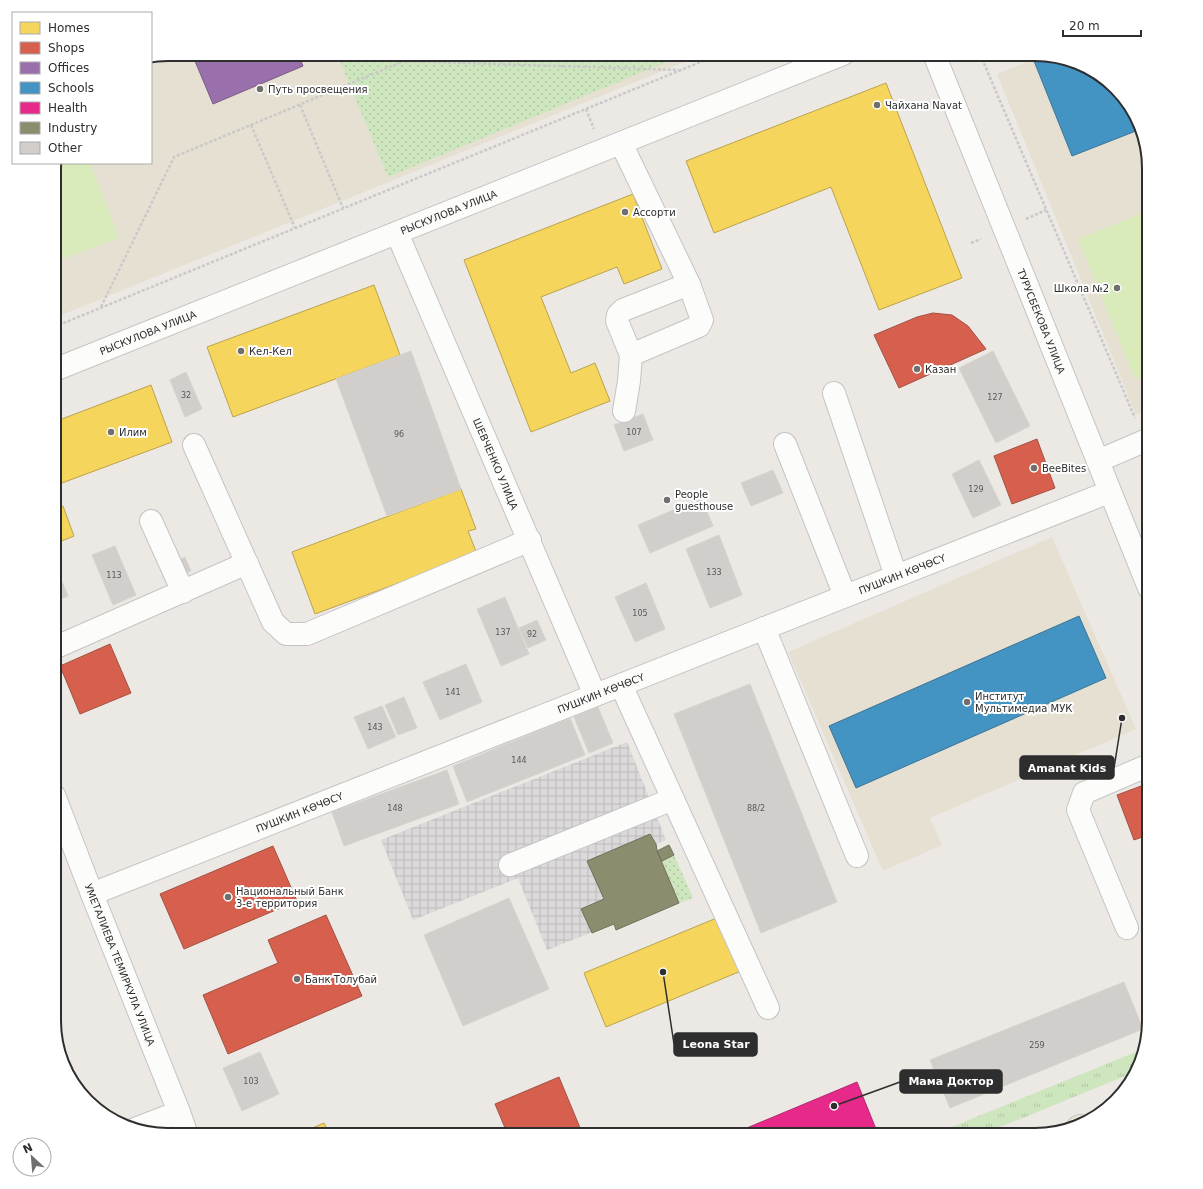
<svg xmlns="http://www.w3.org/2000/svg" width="1203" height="1189" viewBox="0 0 1203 1189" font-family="'DejaVu Sans',sans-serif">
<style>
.industrial{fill:url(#industrial-grid)}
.education{fill:#e6e0d3}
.grass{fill:url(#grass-tufts)}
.park{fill:url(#park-dots)}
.pitch{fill:#d9eabb}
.homes{fill:#f6d55c;stroke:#baa34e}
.shops{fill:#d6604d;stroke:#a45144}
.offices{fill:#9970ab;stroke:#795c86}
.schools{fill:#4393c3;stroke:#3d7596}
.health{fill:#e7298a;stroke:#b02a6e}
.industry{fill:#8c8c6e;stroke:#70705b}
.building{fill:#d1cecb;stroke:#d7d4d0}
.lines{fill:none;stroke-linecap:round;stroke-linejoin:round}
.minor-casing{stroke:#c5c4c5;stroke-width:24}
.major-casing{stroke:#c6c5c4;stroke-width:24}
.path{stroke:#c9c9c8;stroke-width:2.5;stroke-dasharray:3 2;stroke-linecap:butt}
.minor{stroke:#fcfcfb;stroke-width:22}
.major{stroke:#e8e4d6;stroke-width:22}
.poi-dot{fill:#706f6e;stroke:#fff;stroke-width:1.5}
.labels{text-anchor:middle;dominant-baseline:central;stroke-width:4;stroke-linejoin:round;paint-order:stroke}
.number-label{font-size:8px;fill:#585857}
.poi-label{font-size:10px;fill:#2e2e2e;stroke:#fff;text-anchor:start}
.street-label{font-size:10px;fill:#2e2e2e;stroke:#fff}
.rim{fill:none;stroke:#2e2e2e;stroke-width:2}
.leader{fill:none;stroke:#2e2e2e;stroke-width:1.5}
.callout-dot{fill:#2e2e2e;stroke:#fff;stroke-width:1.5}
.callout{fill:#2e2e2e;stroke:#2e2e2e;stroke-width:1.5}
.callout-label{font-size:11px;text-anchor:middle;font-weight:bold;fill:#fff}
</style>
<defs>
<pattern id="industrial-grid" width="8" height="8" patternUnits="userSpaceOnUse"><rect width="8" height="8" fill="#dcd9db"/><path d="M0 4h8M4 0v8" fill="none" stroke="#bdbbbc"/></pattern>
<pattern id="grass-tufts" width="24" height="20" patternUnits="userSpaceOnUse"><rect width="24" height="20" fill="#cee6be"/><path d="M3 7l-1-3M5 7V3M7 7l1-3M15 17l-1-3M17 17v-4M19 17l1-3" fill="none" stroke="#b1c6a4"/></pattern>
<pattern id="park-dots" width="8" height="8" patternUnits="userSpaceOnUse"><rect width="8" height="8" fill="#cee6be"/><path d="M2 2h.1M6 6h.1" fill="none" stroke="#b1c6a4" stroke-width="1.8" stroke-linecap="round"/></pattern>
</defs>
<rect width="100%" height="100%" fill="#ece8e4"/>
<path class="industrial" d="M627 742 666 840 656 844 678 898 547 950 518 878 413 920 381 840Z"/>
<g class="education">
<path d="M168 54H704L54 318V163H151V57Z"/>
<path d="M1044 55 1085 66 1121 93 1140 124 1149 167V409L1136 415 997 74Z"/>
<path d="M1052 537 1136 729 930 818 942 845 883 871 788 652Z"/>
</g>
<path class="grass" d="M1143 1049 1140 1065 1135 1072 981 1135H932Z"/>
<g class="park">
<path d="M337 54H686L388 177Z"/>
<path d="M674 855 693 898 679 903 662 861Z"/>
</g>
<g class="pitch">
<path d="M54 163H90L119 238 54 262Z"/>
<path d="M1145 212 1149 222V373L1135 379 1078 239Z"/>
</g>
<g class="homes">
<path d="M886 83 962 278 879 310 831 187 714 233 686 161Z"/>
<path d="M633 194 662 269 624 284 617 267 541 297 571 373 595 363 610 401 531 432 464 260Z"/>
<path d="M374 285 400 355 233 417 207 347Z"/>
<path d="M151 385 172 442 54 486V422Z"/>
<path d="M461 489 476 529 468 531 477 554 315 614 292 552Z"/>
<path d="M63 506 74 536 54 544V509Z"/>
<path d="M719 917 741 971 606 1027 584 973Z"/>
<path d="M324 1123 330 1135H296Z"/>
</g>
<g class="shops">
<path d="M933 313 952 315 968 326 986 349 899 388 874 335 917 317Z"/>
<path d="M1037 439 1055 488 1012 504 994 456Z"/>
<path d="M110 644 131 693 80 714 60 666Z"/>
<path d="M1149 783V845L1145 836 1134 840 1117 795Z"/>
<path d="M273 846 297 901 184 949 160 894Z"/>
<path d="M326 915 362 996 228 1054 203 995 278 963 268 940Z"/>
<path d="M559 1077 583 1135H508L495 1104Z"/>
</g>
<path class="offices" d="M192 54H298L303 66 213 104Z"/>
<g class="schools">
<path d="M1048 56 1085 66 1121 93 1140 124 1141 129 1072 156 1034 61Z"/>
<path d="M1079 616 1106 678 856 788 829 726Z"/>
</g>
<path class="health" d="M857 1082 876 1129 861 1135H730Z"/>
<g class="industry">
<path d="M650 834 656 844 657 851 679 903 616 930 614 924 592 933 581 909 604 899 587 861Z"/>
<path d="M669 845 674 855 662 861 657 851Z"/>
</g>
<g class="building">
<path d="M411 351 461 489 387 516 336 379Z"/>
<path d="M993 351 1030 426 996 443 959 368Z"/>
<path d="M186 372 202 409 185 417 170 380Z"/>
<path d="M643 414 653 440 624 451 614 425Z"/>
<path d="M979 460 1001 505 973 518 952 474Z"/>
<path d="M773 470 783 493 751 506 741 483Z"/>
<path d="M701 498 713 526 650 553 638 525Z"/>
<path d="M719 535 742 595 710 608 686 549Z"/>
<path d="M115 546 136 595 113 605 92 555Z"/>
<path d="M185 557 191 571 181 575 175 562Z"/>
<path d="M56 567 68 596 54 602V568Z"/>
<path d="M646 583 665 629 635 642 615 597Z"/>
<path d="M505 597 529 654 501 666 477 609Z"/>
<path d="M537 620 546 640 528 648 519 628Z"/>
<path d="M466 664 482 702 440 720 423 682Z"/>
<path d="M750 684 837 902 761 933 674 714Z"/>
<path d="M404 697 417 728 398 735 385 705Z"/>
<path d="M382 706 396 737 368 749 354 717Z"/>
<path d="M598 707 613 743 589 753 574 717Z"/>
<path d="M570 718 585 755 467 802 453 766Z"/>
<path d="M447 770 459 804 344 846 332 812Z"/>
<path d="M509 898 549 989 463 1026 424 935Z"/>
<path d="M1124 982 1143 1029 950 1108 930 1060Z"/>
<path d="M260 1052 279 1094 242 1111 223 1068Z"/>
</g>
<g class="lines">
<g class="minor-casing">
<g id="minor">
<path id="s1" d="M934 54 1149 588"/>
<path d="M621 143 689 284 702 320 699 326 631 355 629 381 624 411"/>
<path id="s2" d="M397 233 595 695"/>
<path d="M631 355 617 321 618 315 623 310 689 284"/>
<path id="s3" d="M54 370 843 54"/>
<path d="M834 393 896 576"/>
<path d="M785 444 845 596"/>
<path d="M194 445 273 622 286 634H307L530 540"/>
<path d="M1098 461 1149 439"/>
<path d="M151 521 183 592"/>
<path d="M764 628 857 856"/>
<path d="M54 648 247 563"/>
<path d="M621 685 768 1008"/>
<path id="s4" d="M54 795 92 894 179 1112 187 1135"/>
<path d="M510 865 673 799"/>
<path id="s5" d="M92 894 1109 492"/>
<path d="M1127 928 1078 810 1084 793 1149 765"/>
<path d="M135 1129 179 1112"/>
</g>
</g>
<g class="major-casing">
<path id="major" d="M1078 1127 1080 1126"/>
</g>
<g class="path">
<path d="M980 54 1135 418"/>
<path d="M300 105 343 208"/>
<path d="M586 109 594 129"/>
<path d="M251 125 295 228"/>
<path d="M1026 219 1046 210"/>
<path d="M971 243 981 239"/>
<path d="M101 307 174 157 404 61 679 70"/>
<path d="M54 327 720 54"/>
</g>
<use href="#minor" class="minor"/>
<use href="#major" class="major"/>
</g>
<g class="poi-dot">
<circle cx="260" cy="89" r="4"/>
<circle cx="877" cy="105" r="4"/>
<circle cx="625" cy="212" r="4"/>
<circle cx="1117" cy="288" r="4"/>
<circle cx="241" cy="351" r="4"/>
<circle cx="917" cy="369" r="4"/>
<circle cx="111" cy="432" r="4"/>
<circle cx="1034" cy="468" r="4"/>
<circle cx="667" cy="500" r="4"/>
<circle cx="967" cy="702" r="4"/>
<circle cx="228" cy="897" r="4"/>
<circle cx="297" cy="979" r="4"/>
</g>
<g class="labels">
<g class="number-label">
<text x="186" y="395">32</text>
<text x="995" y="397">127</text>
<text x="634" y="432">107</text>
<text x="399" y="434">96</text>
<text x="976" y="489">129</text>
<text x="714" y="572">133</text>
<text x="114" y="575">113</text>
<text x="640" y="613">105</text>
<text x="503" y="632">137</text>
<text x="532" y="634">92</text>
<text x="453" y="692">141</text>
<text x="375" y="727">143</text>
<text x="519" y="760">144</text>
<text x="395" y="808">148</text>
<text x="756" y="808">88/2</text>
<text x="1037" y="1045">259</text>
<text x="251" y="1081">103</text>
</g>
<g class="poi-label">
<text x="268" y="89">Путь просвещения</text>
<text x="885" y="105">Чайхана Navat</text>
<text x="633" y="212">Ассорти</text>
<text x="1109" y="288" text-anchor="end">Школа №2</text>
<text x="249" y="351">Кел-Кел</text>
<text x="925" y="369">Казан</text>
<text x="119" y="432">Илим</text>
<text x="1042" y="468">BeeBites</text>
<text x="675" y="494">People<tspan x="675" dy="12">guesthouse</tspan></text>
<text x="975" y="696">Институт<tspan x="975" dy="12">Мультимедиа МУК</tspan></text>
<text x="236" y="891">Национальный Банк<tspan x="236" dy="12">3-е территория</tspan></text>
<text x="305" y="979">Банк Толубай</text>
</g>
<g class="street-label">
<text stroke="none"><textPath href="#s3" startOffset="425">РЫСКУЛОВА УЛИЦА</textPath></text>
<text stroke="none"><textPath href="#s1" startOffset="288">ТУРУСБЕКОВА УЛИЦА</textPath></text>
<text stroke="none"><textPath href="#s3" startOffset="101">РЫСКУЛОВА УЛИЦА</textPath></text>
<text stroke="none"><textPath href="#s2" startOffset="251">ШЕВЧЕНКО УЛИЦА</textPath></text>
<text stroke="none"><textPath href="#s5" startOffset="871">ПУШКИН КӨЧӨСҮ</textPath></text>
<text stroke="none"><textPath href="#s5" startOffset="547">ПУШКИН КӨЧӨСҮ</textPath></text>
<text stroke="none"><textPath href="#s5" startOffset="223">ПУШКИН КӨЧӨСҮ</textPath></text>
<text stroke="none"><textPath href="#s4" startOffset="182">УМЕТАЛИЕВА ТЕМИРКУЛА УЛИЦА</textPath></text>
</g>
</g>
<path d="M0 0H1203V1189H0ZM168 61H1035A107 107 0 0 1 1142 168V1021A107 107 0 0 1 1035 1128H168A107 107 0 0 1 61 1021V168A107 107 0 0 1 168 61Z" fill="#fff" fill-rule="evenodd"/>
<path class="rim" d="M168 61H1035A107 107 0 0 1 1142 168V1021A107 107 0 0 1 1035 1128H168A107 107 0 0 1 61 1021V168A107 107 0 0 1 168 61Z"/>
<path class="leader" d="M1122 718L1114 768M663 972L674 1044M834 1106L900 1082"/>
<g class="callout-dot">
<circle cx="1122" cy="718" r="4"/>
<circle cx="663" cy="972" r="4"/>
<circle cx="834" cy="1106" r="4"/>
</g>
<g class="callout">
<rect x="1020" y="756" width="94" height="23" rx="4"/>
<rect x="674" y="1033" width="83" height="23" rx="4"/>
<rect x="900" y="1070" width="102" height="23" rx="4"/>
</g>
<g class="callout-label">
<text x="1067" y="772">Amanat Kids</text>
<text x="716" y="1048">Leona Star</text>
<text x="951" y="1085">Мама Доктор</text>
</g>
<rect x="12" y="12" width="140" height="152" fill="#ffffff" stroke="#ababab"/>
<rect x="20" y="22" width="20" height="12" fill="#f6d55c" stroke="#ababab"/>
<text x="48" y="32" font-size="12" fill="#2e2e2e">Homes</text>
<rect x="20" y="42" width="20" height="12" fill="#d6604d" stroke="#ababab"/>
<text x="48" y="52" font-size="12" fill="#2e2e2e">Shops</text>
<rect x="20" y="62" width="20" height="12" fill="#9970ab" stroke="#ababab"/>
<text x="48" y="72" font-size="12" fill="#2e2e2e">Offices</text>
<rect x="20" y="82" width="20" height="12" fill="#4393c3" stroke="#ababab"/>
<text x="48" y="92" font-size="12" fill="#2e2e2e">Schools</text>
<rect x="20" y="102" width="20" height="12" fill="#e7298a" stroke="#ababab"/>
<text x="48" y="112" font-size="12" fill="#2e2e2e">Health</text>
<rect x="20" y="122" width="20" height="12" fill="#8c8c6e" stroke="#ababab"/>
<text x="48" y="132" font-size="12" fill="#2e2e2e">Industry</text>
<rect x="20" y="142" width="20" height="12" fill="#d1cecb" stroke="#ababab"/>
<text x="48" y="152" font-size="12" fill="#2e2e2e">Other</text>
<g transform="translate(32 1157) rotate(334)"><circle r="19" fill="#ffffff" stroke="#ababab"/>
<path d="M0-3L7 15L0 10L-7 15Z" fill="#706f6e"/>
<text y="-6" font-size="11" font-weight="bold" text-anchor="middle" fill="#2e2e2e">N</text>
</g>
<path d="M1063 30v6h78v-6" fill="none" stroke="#2e2e2e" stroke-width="2"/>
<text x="1069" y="30" font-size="12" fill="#2e2e2e" stroke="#ffffff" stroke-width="3" paint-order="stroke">20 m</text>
</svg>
